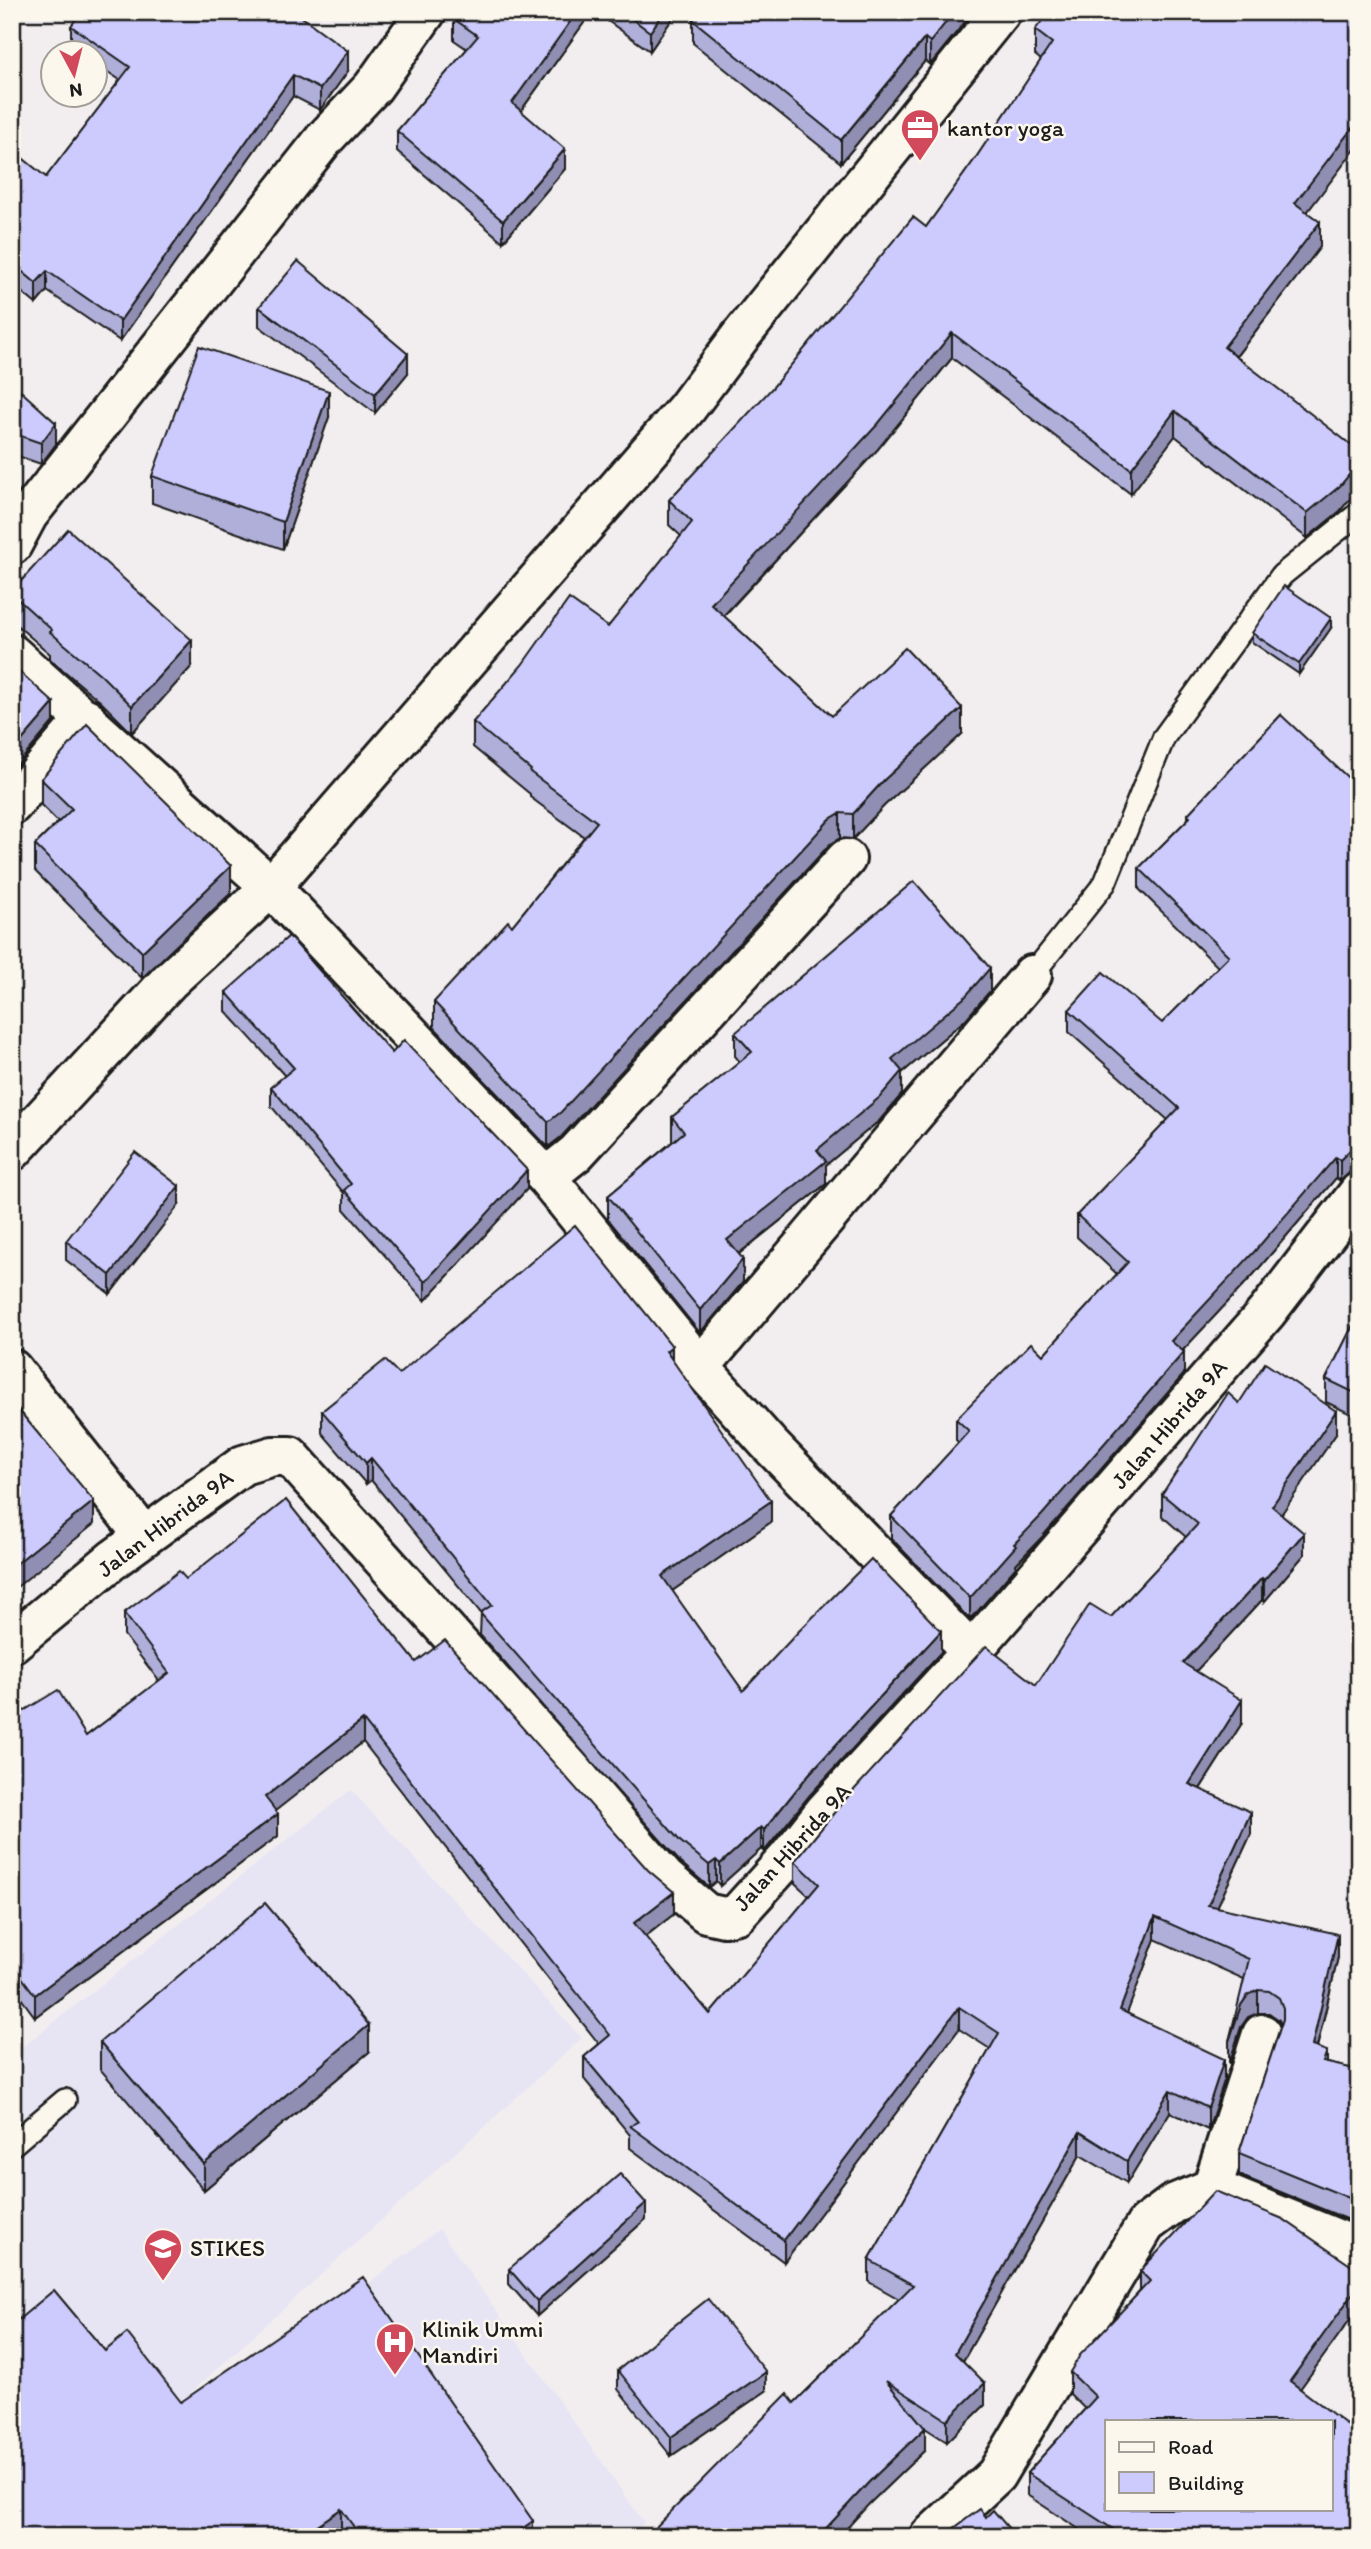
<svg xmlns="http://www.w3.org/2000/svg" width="1371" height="2549" viewBox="0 0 1371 2549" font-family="Itim,sans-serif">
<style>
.built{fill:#e7e4f4}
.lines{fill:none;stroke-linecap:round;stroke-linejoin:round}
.lane-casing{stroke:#1c1c1c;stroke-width:26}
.street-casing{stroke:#1c1c1c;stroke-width:44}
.lane{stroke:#fbf7ec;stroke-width:21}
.street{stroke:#fbf7ec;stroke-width:38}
.wall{fill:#b0afda;stroke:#1c1c1c;stroke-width:2}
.shaded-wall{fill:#908eb2;stroke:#1c1c1c;stroke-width:2}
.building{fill:#cdcbfe;stroke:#1c1c1c;stroke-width:2;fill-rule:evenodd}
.labels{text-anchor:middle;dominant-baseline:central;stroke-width:5;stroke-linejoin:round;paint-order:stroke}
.poi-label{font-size:23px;fill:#1c1c1c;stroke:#fbf7ec;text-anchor:start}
.street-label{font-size:23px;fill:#1c1c1c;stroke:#fbf7ec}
</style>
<rect width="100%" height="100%" fill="#f2eef0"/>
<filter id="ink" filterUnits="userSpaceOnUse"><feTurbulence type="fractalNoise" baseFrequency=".0143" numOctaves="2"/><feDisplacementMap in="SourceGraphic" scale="14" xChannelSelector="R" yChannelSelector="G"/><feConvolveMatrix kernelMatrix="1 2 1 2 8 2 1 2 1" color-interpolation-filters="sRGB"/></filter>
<g filter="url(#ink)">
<g class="built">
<path d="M351 1790 582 2038 35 2534 12 2509V2055Z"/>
<path d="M439 2229 644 2523 628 2537H39Z"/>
</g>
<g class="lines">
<g class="lane-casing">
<g id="lane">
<path d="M1032 975 1105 883 1164 737 1282 575 1359 513"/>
<path d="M12 2145 65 2100"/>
</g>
</g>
<g class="street-casing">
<g id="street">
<path d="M12 545 28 515 325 138 373 87 426 12"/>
<path d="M12 654 271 887 546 1177 700 1367 768 1443 971 1652"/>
<path d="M12 805 86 718"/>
<path d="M12 1151 169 981 271 887 686 409 740 337 1001 12"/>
<path d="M546 1177 576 1153 846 859"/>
<path d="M700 1367 1032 975"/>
<path d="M12 1369 144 1536"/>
<path d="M12 1643 115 1558 243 1465 273 1456H290L571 1769 665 1878 706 1913 724 1917 737 1914 787 1859 825 1811 971 1652 1267 1312 1359 1192"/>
<path d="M1212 2188 1359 2248"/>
<path d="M929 2537 996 2475 1146 2224 1173 2204 1212 2188 1262 2034"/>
</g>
</g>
<use href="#lane" class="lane"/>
<use href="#street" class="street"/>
</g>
<g class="wall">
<path d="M586 12V20L521 111 565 169 503 242 397 151V131L467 49 454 40V19Z"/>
<path d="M598 12H677L650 51 598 14Z"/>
<path d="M699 12H973L930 65 925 61 841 163 693 43V20Z"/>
<path d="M1359 12V144L1307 212 1320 247 1236 357 1340 511 1307 538 1175 436 1131 494 952 358 878 449 724 616 832 716 962 734 884 806 853 839 840 838 830 844 561 1137 548 1147 434 1027V1002L512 926 584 837 530 797V794L473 747V722L608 627 681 536 669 525V500L926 227 975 159 1041 60 1035 55V30Z"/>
<path d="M71 26 348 71 320 110 293 96 120 341 47 291 36 304 12 284V165L46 177 120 80 94 63V52H79L71 47Z"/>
<path d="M259 307 408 373 375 413 259 326Z"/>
<path d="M12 383 56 444 41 464 12 454Z"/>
<path d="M329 417 283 549 152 503V476Z"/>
<path d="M12 591 192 666 132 733 101 702 50 659V654L12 621Z"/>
<path d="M1331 628 1299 674 1252 642V633Z"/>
<path d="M1281 715 1349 1173 1340 1181 1336 1178 1254 1274 1182 1351 1184 1374 1042 1537 1016 1564V1567L970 1620 891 1538V1516L959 1443 956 1440V1419L1043 1355 1117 1274 1077 1237V1215L1168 1120 1069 1032V1010L1162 1023 1218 967 1139 889V868L1188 819V814Z"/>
<path d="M41 779 231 893 142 978 35 871V845L58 822 41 805Z"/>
<path d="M990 991 965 1020 902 1073V1094L880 1120 826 1165V1184L739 1254 743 1282 700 1333 608 1219V1196L673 1141 672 1140V1117L740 1062 735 1056V1033Z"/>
<path d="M226 992 392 1053 527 1189 425 1301 344 1209V1193L271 1106V1087L285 1076 226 1011Z"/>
<path d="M179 1205 110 1294 66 1260V1241Z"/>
<path d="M1359 1313V1418L1326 1402V1379Z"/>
<path d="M672 1360 771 1522 672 1591 743 1691 941 1652 809 1796 764 1852 761 1849 720 1886 716 1881 709 1887 680 1862 480 1635 481 1613 371 1480 366 1484 322 1433V1411L399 1374Z"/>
<path d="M1239 1403 1336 1434 1281 1514 1304 1555 1264 1602 1262 1600 1196 1671 1242 1723 1200 1789 1251 1834 1217 1907 1338 1957 1317 2048 1327 2063 1359 2070V2224L1239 2175V2153L1281 2025 1279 2020 1269 2013H1258L1248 2017 1241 2027 1229 2064 1244 1979 1155 1939 1127 2013 1224 2081 1208 2130 1170 2112 1127 2183 1080 2155 963 2361 985 2405 947 2442 925 2428V2450L869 2504 794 2403 899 2299 869 2282V2260L990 2049 959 2029 784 2262 630 2148V2135L584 2079V2057L599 2044 363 1742 275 1810 278 1836 35 2017 12 1986V1718L86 1736 159 1681 124 1635V1613L186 1579 416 1662 674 1914 645 1937 710 2014 809 1896 795 1883V1861L1036 1685 1111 1617 1186 1537 1162 1516V1494Z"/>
<path d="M100 2042 369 2052 204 2190 100 2069Z"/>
<path d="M646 2219 537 2316 509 2284V2269Z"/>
<path d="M1140 2271H1359V2307L1300 2389 1359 2537H1091L1027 2495V2473L1085 2409 1070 2394V2372L1140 2291Z"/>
<path d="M105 2351 181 2402 533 2537H12Z"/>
<path d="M618 2370 766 2391 671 2456 618 2389Z"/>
</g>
<g class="shaded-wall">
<path d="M577 12H586V20L512 123V103Z"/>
<path d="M664 12H677L650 51V32Z"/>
<path d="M954 12H973L930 65V42Z"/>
<path d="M925 38V61L841 163V140Z"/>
<path d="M348 51V71L320 110V89Z"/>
<path d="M293 75V96L120 341V321Z"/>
<path d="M1359 119V144L1295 228V203Z"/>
<path d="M565 149V169L503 242V221Z"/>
<path d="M1320 222V247L1224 372V347Z"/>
<path d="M47 271V291L36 304V283Z"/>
<path d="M952 333V358L878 449 711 629V604Z"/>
<path d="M408 354V373L375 413V394Z"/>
<path d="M329 391V417L283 549V522Z"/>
<path d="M1175 411V436L1131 494V469Z"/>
<path d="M56 423V444L41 464V443Z"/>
<path d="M1359 463V488L1340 511 1307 538V513Z"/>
<path d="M1331 618V628L1299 674V664Z"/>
<path d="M192 640V666L132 733V706Z"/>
<path d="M54 703V721L12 771V752Z"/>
<path d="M962 708V734L884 806 853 839V814L884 780Z"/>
<path d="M840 813V838L830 844 561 1137 548 1147V1122L830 819Z"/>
<path d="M231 866V893L142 978V952Z"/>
<path d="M990 968V991L965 1020 902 1073V1094L880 1120 826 1165V1184L727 1263V1240L817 1150 892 1059Z"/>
<path d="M16 1041V1068L12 1073V1046Z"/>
<path d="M1359 1140V1162L1349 1173 1340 1181V1160Z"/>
<path d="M1336 1157V1178L1254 1274 1171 1363V1341Z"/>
<path d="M527 1170V1189L425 1301V1282Z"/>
<path d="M179 1186V1205L110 1294V1275Z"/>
<path d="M743 1259V1282L700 1333V1310Z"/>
<path d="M672 1346V1368L666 1351Z"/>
<path d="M1184 1352V1374L1042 1537 1016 1564V1567L970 1620V1598L1014 1544Z"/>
<path d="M1336 1411V1434L1272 1528V1506Z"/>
<path d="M371 1458V1480L366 1484V1463Z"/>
<path d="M94 1501V1524L12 1591V1567Z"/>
<path d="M771 1501V1522L662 1598V1576Z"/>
<path d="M1304 1533V1555L1264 1602V1580Z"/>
<path d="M1262 1578V1600L1183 1685V1663Z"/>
<path d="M941 1631V1652L809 1796 764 1852V1830L809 1774Z"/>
<path d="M1242 1700V1723L1189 1806V1784Z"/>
<path d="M363 1720V1742L265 1819V1797Z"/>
<path d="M1251 1812V1834L1208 1927V1905Z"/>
<path d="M278 1814V1836L35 2017V1995Z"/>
<path d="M761 1827V1849L720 1886V1864Z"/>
<path d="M716 1860V1881L709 1887V1865Z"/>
<path d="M674 1892V1914L634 1945V1923Z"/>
<path d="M1155 1917V1939L1120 2032V2010Z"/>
<path d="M1338 1934V1957L1312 2068V2046Z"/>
<path d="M1258 1990V2013L1248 2017 1241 2027 1229 2064V2041L1241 2005 1248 1995Z"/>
<path d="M959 2007V2029L784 2262V2240Z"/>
<path d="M369 2025V2052L204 2190V2164Z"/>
<path d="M1327 2051V2073L1323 2062Z"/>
<path d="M1224 2059V2081L1208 2130V2108Z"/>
<path d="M1170 2090V2112L1127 2183V2161Z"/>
<path d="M1080 2132V2155L955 2375V2353Z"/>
<path d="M646 2203V2219L537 2316V2301Z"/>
<path d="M1359 2285V2307L1290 2403V2381Z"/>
<path d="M766 2372V2391L671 2456V2437Z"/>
<path d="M985 2383V2405L947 2442V2420Z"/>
<path d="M925 2428V2450L869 2504 839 2537H818L869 2482Z"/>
<path d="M341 2509V2537H300Z"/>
<path d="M533 2521V2537H510Z"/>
</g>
<g class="building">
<path d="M81 12H295L348 51 320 89 293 75 120 321 47 271 36 283 12 263V165L20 156 46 177 130 67 71 26Z"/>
<path d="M459 12H577L512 103 565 149 503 221 397 131 478 36 454 19Z"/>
<path d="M623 12H664L650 32Z"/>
<path d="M699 12H954L930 42 925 38 841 140 693 20Z"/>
<path d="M1049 12H1359V119L1295 203 1320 222 1224 347 1359 451V463L1340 486 1307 513 1175 411 1131 469 952 333 878 424 711 604 832 716 905 648 962 708 884 780 853 814 840 813 830 819 561 1112 548 1122 434 1002 508 921 512 926 597 822 530 772 531 770 473 722 522 665 569 599 608 627 692 522 669 500 773 387 913 217 926 227 975 159 1052 43 1035 30Z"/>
<path d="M298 261 408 354 375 394 259 307Z"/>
<path d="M199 346 329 391 283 522 152 476Z"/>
<path d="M12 383 56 423 41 443 12 433Z"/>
<path d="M68 529 192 640 132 706 101 675 50 632 52 630 12 594V591Z"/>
<path d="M1284 586 1331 618 1299 664 1252 633Z"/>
<path d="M20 672 54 703 12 752V679Z"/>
<path d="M1281 715 1359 788V1140L1349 1151 1340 1160 1336 1157 1254 1252 1171 1341 1184 1352 1042 1515 1014 1544 1016 1546 970 1598 891 1516 969 1431 956 1419 1031 1343 1043 1355 1128 1262 1077 1215 1179 1108 1069 1010 1103 972 1162 1023 1229 956 1139 868 1190 817 1188 814Z"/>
<path d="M87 724 231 866 142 952 35 845 72 809 41 779Z"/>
<path d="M914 881 990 968 965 997 892 1059 902 1071 880 1097 817 1150 826 1161 727 1240 743 1259 700 1310 608 1196 684 1132 672 1117 752 1052 735 1033Z"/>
<path d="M289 936 392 1053 404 1040 527 1170 425 1282 344 1190 351 1184 271 1087 294 1068 226 992Z"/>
<path d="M12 1038 16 1041 12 1046Z"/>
<path d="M135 1152 179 1186 110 1275 66 1241Z"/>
<path d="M575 1225 672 1346 666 1351 771 1501 662 1576 743 1691 799 1631 871 1559 941 1631 809 1774 764 1830 761 1827 720 1864 716 1860 709 1865 680 1841 480 1613 492 1605 371 1458 366 1463 322 1411 385 1360 399 1374Z"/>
<path d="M1359 1313V1395L1326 1379Z"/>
<path d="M1265 1363 1336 1411 1272 1506 1304 1533 1264 1580 1262 1578 1183 1663 1242 1700 1189 1784 1251 1812 1208 1905 1338 1934 1312 2046 1327 2051 1323 2062 1359 2070V2202L1239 2153 1283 2019V2008L1279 1998 1269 1991 1258 1990 1248 1995 1241 2005 1229 2041 1249 1959 1155 1917 1120 2010 1224 2059 1208 2108 1170 2090 1127 2161 1080 2132 955 2353 985 2383 947 2420 886 2381 925 2428 869 2482 818 2537H646L787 2394 794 2403 913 2285 869 2260 999 2033 959 2007 784 2240 630 2126 638 2122 584 2057 610 2035 363 1720 265 1797 278 1814 35 1995 12 1964V1718L58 1690 86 1736 169 1673 124 1613 179 1571 186 1579 286 1500 416 1662 445 1640 648 1870 674 1892 634 1923 710 2014 819 1884 795 1861 842 1803 986 1646 1036 1685 1090 1604 1111 1617 1198 1524 1162 1494 1228 1393 1239 1403Z"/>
<path d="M12 1402 94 1501 12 1567Z"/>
<path d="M265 1903 369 2025 204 2164 100 2042Z"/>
<path d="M620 2174 646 2203 537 2301 509 2269Z"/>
<path d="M1215 2191 1283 2219 1359 2271V2285L1290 2381 1359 2434V2537H1125L1027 2473 1096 2397 1070 2372 1080 2355 1150 2281 1140 2271ZM1107 2421H1331V2509H1107Z"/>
<path d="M363 2277 533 2521 510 2537H361L341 2509 300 2537H12V2325L54 2290 105 2351 127 2333 181 2402Z"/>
<path d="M708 2299 766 2372 671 2437 618 2370Z"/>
<path d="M980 2509 986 2517 993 2510 1016 2537H942Z"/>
</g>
</g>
<defs>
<g id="office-pin" transform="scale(2.0125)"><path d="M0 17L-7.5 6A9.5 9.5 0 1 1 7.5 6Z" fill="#d1495b" stroke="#fbf7ec"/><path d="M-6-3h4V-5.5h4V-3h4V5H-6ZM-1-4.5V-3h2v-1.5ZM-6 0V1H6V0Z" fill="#fff"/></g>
<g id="school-pin" transform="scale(2.0125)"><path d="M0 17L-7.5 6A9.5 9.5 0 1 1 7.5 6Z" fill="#d1495b" stroke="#fbf7ec"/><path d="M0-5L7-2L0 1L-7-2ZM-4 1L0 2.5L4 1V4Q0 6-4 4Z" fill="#fff"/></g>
<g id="hospital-pin" transform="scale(2.0125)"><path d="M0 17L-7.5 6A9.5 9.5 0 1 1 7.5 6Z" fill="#d1495b" stroke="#fbf7ec"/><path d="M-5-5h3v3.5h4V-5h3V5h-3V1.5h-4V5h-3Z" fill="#fff"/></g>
</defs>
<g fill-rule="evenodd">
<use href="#office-pin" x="920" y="128"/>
<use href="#school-pin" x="163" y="2248"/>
<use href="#hospital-pin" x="395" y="2342"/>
</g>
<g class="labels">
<g class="poi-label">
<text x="947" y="128">kantor yoga</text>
<text x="190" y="2248">STIKES</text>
<text x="422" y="2329">Klinik Ummi<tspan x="422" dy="26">Mandiri</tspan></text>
</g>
<g class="street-label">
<text transform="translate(1169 1424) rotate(-49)">Jalan Hibrida 9A</text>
<text transform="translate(165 1523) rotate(-37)">Jalan Hibrida 9A</text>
<text transform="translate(792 1847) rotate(-48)">Jalan Hibrida 9A</text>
</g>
</g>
<rect width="1371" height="2549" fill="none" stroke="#fbf7ec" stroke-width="42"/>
<rect x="21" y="21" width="1329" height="2507" fill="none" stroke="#1c1c1c" stroke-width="2.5" filter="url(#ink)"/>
<rect x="1105" y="2420" width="228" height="91" fill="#fbf7ec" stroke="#a29f99" stroke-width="2"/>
<rect x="1119" y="2442" width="35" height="10" fill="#fbf7ec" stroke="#a29f99" stroke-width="2"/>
<text x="1168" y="2454" font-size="21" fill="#1c1c1c">Road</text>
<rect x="1119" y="2472" width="35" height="21" fill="#cdcbfe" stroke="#a29f99" stroke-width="2"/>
<text x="1168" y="2490" font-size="21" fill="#1c1c1c">Building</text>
<g transform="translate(74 74) rotate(173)"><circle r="33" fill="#fbf7ec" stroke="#a29f99" stroke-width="2"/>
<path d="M0-5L12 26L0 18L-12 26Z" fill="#d1495b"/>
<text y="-10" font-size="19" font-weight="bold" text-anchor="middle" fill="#1c1c1c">N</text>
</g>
</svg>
